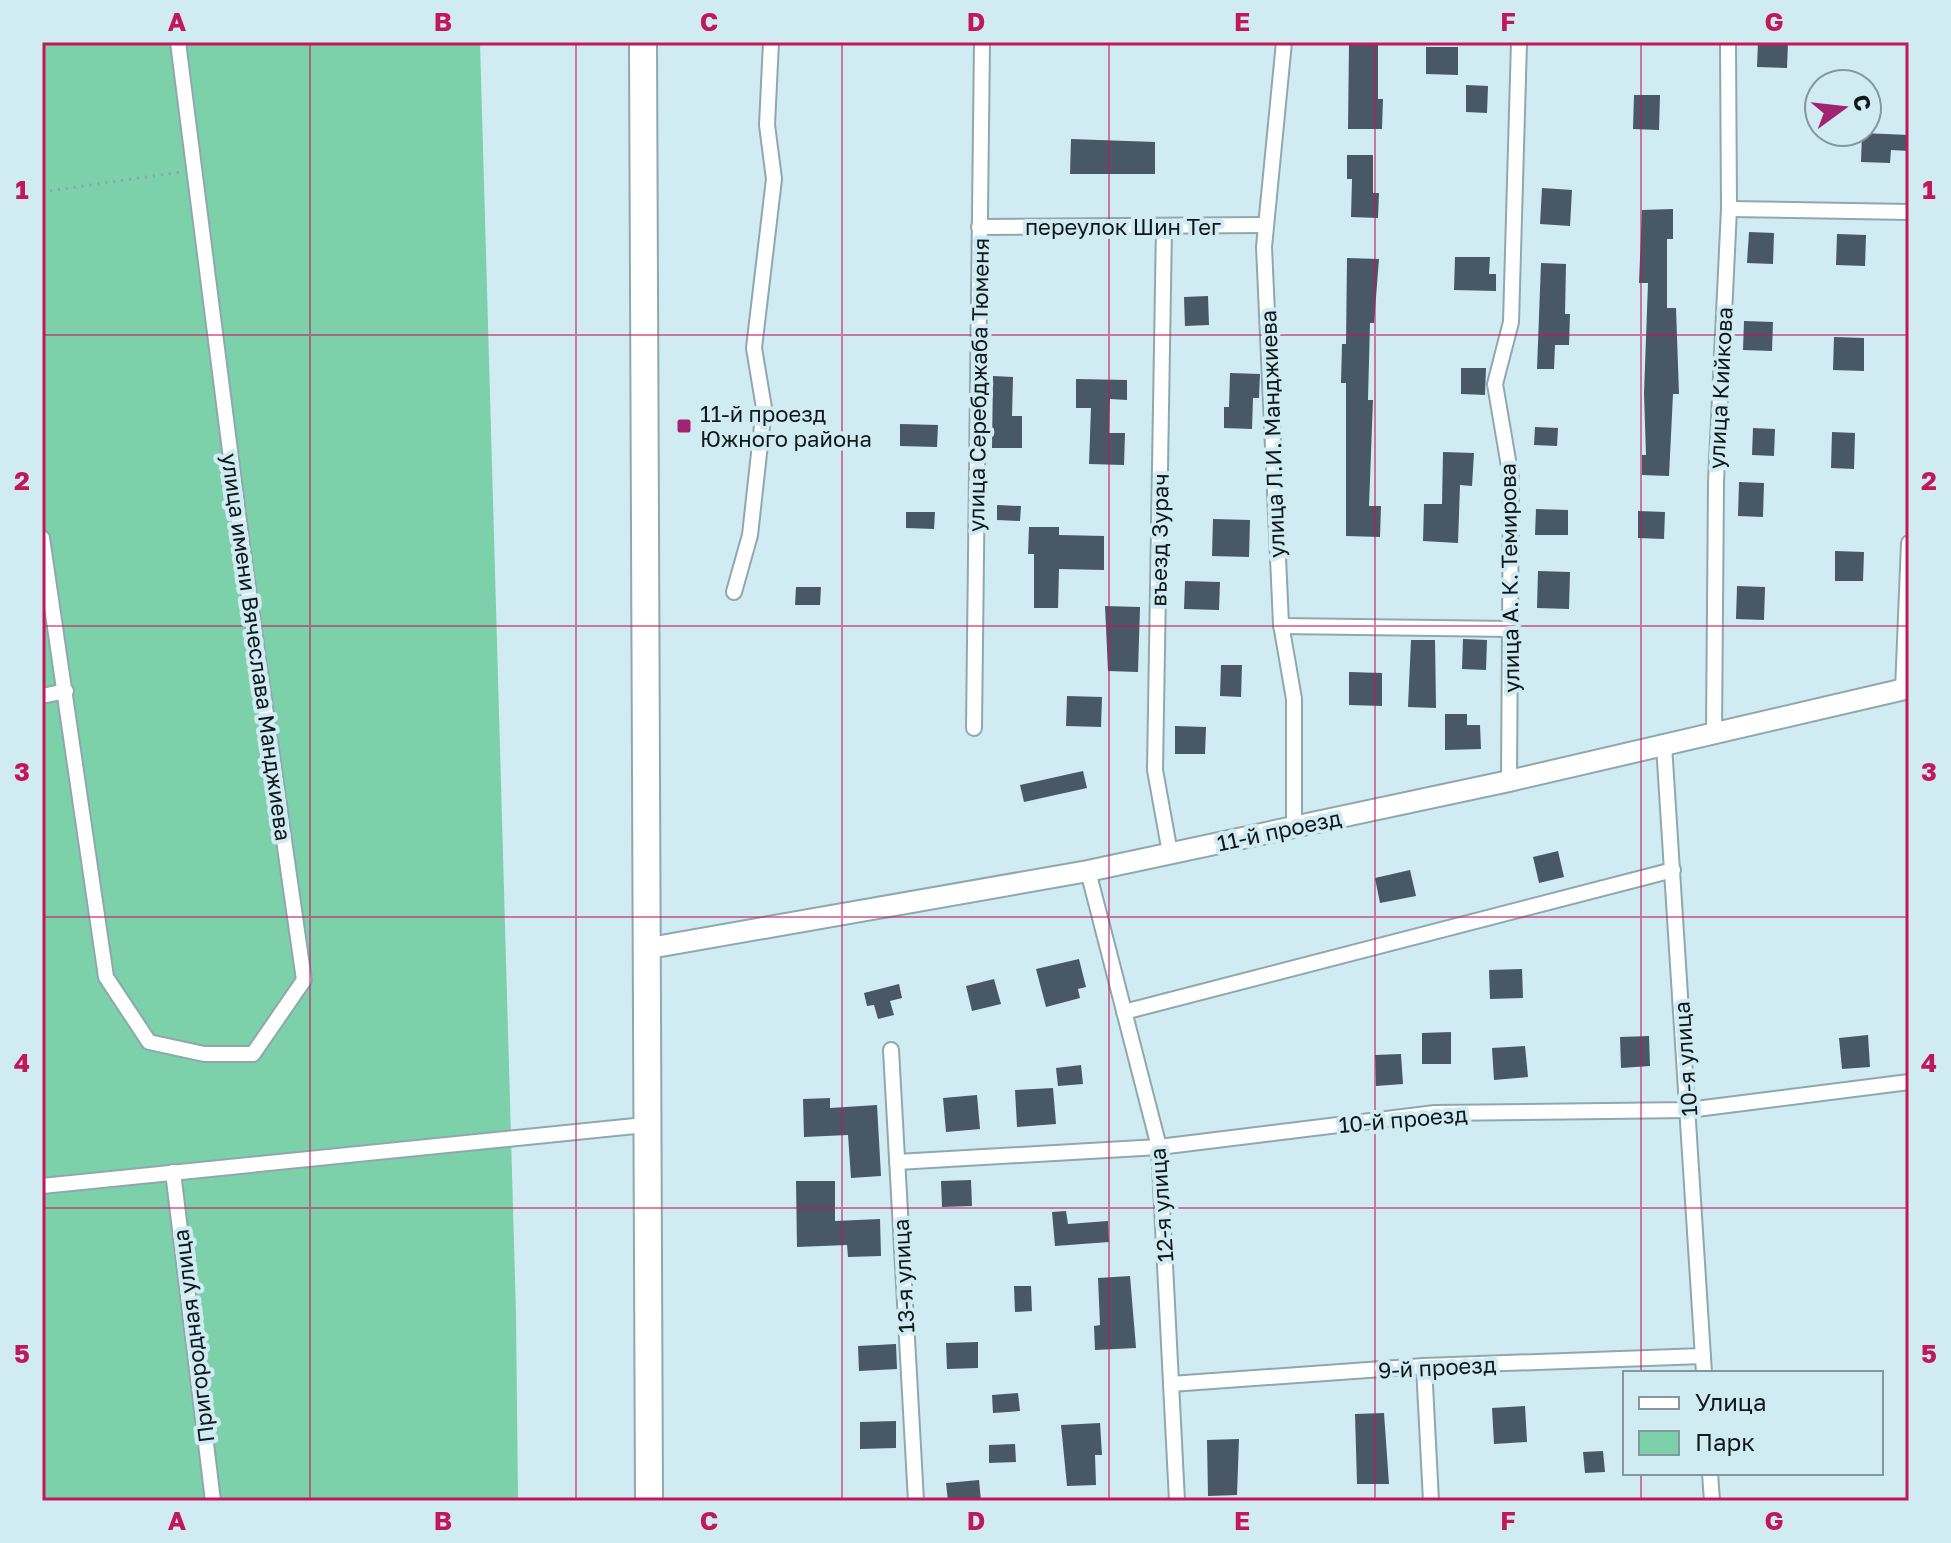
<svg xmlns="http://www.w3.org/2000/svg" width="1951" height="1543" viewBox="0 0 1951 1543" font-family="'Golos Text',sans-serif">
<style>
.green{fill:#7cd0aa}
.building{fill:#485865}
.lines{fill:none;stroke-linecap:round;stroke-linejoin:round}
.street-casing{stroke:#8fa8af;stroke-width:18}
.secondary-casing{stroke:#8fa8af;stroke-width:24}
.highway-casing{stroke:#8fa8af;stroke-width:30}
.path{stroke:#8ea2a9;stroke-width:3;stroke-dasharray:2 6;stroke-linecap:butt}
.street{stroke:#fff;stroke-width:14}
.secondary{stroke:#fff;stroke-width:20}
.highway{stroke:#fff;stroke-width:26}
.grid{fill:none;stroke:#c2185b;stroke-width:2;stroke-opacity:0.55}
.poi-dot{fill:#a32373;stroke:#d1ebf3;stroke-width:3}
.labels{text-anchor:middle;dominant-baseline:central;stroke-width:8;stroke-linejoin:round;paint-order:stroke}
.street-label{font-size:22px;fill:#0f181b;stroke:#d1ebf3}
.poi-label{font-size:22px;fill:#0f181b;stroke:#d1ebf3;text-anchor:start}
.neatline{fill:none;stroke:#c2185b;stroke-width:3}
.grid-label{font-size:26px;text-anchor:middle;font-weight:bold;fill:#c2185b}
</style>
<rect width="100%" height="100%" fill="#d1ebf3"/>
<path class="green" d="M42 42H480L516 1314 518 1501H42Z"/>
<g class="building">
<path d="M1758 42H1788L1787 68 1757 67Z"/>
<path d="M1349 43H1378V99H1383L1382 129H1348Z"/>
<path d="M1426 47H1458V75L1426 74Z"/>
<path d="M1466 85 1488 86 1487 113 1466 112Z"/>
<path d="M1634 95H1660L1659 130 1633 129Z"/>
<path d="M1862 133 1909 135V151L1891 150 1890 163 1861 162Z"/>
<path d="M1071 139 1155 142V174H1070Z"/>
<path d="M1347 155H1373V193H1379L1378 218 1351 217 1352 179H1347Z"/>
<path d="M1542 188 1572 190 1570 226 1540 224Z"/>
<path d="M1673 209V239H1667V308H1676L1679 394H1673L1669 476 1642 475V455H1646L1644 393 1648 283H1639L1642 210Z"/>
<path d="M1749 232 1774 233 1773 264 1747 263Z"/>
<path d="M1837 234 1866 235 1865 266 1836 265Z"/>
<path d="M1455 257H1490L1489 274H1496V291L1454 290Z"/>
<path d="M1347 258 1379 259 1374 323H1370L1368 400H1373L1369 506H1381L1380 537 1346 536V383H1341L1342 344H1346Z"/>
<path d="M1541 263 1566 264 1565 314H1570L1569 345H1555L1554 369H1537Z"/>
<path d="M1208 296 1209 325 1185 326 1184 297Z"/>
<path d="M1744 321 1773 322 1772 351 1743 350Z"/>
<path d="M1834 337 1864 338V371L1833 370Z"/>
<path d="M1461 368H1486L1485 395 1461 394Z"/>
<path d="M1230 373 1260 374 1259 398H1253L1252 429 1224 428V407H1229Z"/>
<path d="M993 376 1013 377 1012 416H1022V448H992Z"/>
<path d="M1076 379 1127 380V400L1110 399 1109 433H1125L1124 465 1089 464 1091 408H1076Z"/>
<path d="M900 424 938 425 937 447 900 446Z"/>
<path d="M1535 427 1558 428 1557 446 1534 445Z"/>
<path d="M1753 428 1775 429 1774 456 1752 455Z"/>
<path d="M1832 432 1855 433 1854 469 1831 468Z"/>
<path d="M1443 452 1474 453 1472 486 1460 485 1458 543 1423 541 1424 504H1442Z"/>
<path d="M1739 482 1764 483 1763 517 1738 516Z"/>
<path d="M997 505 1021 506 1020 521 997 520Z"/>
<path d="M1536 509 1568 510V535H1535Z"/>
<path d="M1638 511 1665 512 1664 539 1638 538Z"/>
<path d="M906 512H935L934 529 906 528Z"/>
<path d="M1213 519 1250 520 1249 557 1212 556Z"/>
<path d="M1029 527H1059V535L1104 536V570L1059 569 1058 608H1034V554H1028Z"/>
<path d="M1835 551 1864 552 1863 581H1835Z"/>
<path d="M1538 571 1570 572 1569 609 1537 608Z"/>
<path d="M1185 581 1220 582 1219 610 1184 609Z"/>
<path d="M1737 586 1765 587 1764 620 1736 619Z"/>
<path d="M796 587H821L820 605H795Z"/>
<path d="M1105 606 1140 607 1138 672 1108 671Z"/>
<path d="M1463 639 1487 640 1486 670 1462 669Z"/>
<path d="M1411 640H1435L1436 708 1408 707Z"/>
<path d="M1221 665H1242L1241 697 1220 696Z"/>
<path d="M1349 672 1382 673V706L1349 705Z"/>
<path d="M1067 696 1102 697 1101 727 1066 726Z"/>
<path d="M1445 714H1467V725H1480L1481 749 1445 750Z"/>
<path d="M1175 726 1206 727 1205 754H1175Z"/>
<path d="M1083 771 1087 788 1024 802 1020 785Z"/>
<path d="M1558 851 1564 877 1539 883 1533 857Z"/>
<path d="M1410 870 1416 896 1380 903 1375 878Z"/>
<path d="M1079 959 1086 987 1078 989 1080 998 1046 1007 1036 969Z"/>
<path d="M1522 969 1523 998 1490 999 1489 970Z"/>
<path d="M994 979 1001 1004 972 1011 966 986Z"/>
<path d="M899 984 902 998 890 1001 894 1015 878 1019 874 1005 867 1006 864 993Z"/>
<path d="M1451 1032V1064H1422V1033Z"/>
<path d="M1868 1035 1870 1067 1842 1069 1839 1038Z"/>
<path d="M1649 1036 1650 1066 1621 1068 1620 1037Z"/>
<path d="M1525 1046 1528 1077 1494 1080 1492 1048Z"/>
<path d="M1401 1054 1403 1084 1376 1086 1375 1055Z"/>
<path d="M1081 1065 1083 1084 1058 1086 1056 1068Z"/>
<path d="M1053 1088 1056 1124 1017 1127 1015 1090Z"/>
<path d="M977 1095 980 1129 946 1132 943 1098Z"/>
<path d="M830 1098V1108L877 1105 881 1176 851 1178 848 1135 804 1137 803 1099Z"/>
<path d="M971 1180 972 1206 942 1207 941 1181Z"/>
<path d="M796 1181H835V1221L880 1219 881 1256 848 1257 847 1245 797 1247Z"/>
<path d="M1066 1211 1068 1224 1108 1221 1109 1242 1055 1246 1052 1212Z"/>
<path d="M1130 1276 1136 1348 1095 1350 1094 1326 1100 1325 1098 1278Z"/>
<path d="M1014 1286H1031L1032 1311 1015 1312Z"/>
<path d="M978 1342V1368L947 1369 946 1343Z"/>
<path d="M896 1344 897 1369 859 1371 858 1346Z"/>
<path d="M1018 1393 1020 1411 993 1413 992 1395Z"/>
<path d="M1525 1406 1527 1442 1494 1444 1492 1408Z"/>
<path d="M1384 1413 1389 1484H1357L1355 1414Z"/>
<path d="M896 1421V1448L860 1449V1422Z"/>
<path d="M1100 1423 1102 1455H1095L1096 1485 1067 1486 1061 1425Z"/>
<path d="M1239 1439 1237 1495 1208 1496 1207 1440Z"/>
<path d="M1015 1444 1016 1462 989 1463V1445Z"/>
<path d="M1603 1451 1605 1472 1585 1473 1583 1452Z"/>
<path d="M979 1480 981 1501H948L946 1483Z"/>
</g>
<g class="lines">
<g class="street-casing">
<g id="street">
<path d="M1284 42 1264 247 1281 624 1294 699V827"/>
<path d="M1729 209 1909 212"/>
<path d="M1164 226 1155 770 1170 853"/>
<path d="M979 227 1266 225"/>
<path d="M42 538 106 977 149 1042 204 1054H253L304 980 243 553 178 42"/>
<path d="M734 592 750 535 764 408 754 348 774 179 767 125 771 42"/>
<path d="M1281 626 1512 629"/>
<path d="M1903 690 1909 543"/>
<path d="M42 696 66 691"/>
<path d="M974 728 982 42"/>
<path d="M1714 733 1716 482 1729 209 1728 42"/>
<path d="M1664 745 1704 1373"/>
<path d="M1509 781 1511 478 1495 384 1511 322 1519 42"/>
<path d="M1088 871 1159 1147 1177 1501"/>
<path d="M1124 1012 1673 870"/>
<path d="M891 1050 916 1501"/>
<path d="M897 1162 1159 1147 1435 1113 1688 1110 1909 1082"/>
<path d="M173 1172 213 1501"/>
<path d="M42 1186 645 1125"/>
<path d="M1424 1366 1431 1501"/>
<path d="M1171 1384 1424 1366 1703 1356"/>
<path d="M1710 1473 1712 1501"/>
</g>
</g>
<g class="secondary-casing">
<path id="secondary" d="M644 949 1088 871 1509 781 1909 688"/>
</g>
<g class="highway-casing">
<path id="highway" d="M643 42 649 1501"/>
</g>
<path class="path" d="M42 192 181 172"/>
<use href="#street" class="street"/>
<use href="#secondary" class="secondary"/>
<use href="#highway" class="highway"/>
</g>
<path class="grid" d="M310 42V1501M576 42V1501M842 42V1501M1109 42V1501M1375 42V1501M1641 42V1373M42 335H1909M42 626H1909M42 917H1909M42 1208H1909M1641 1473V1501"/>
<rect class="poi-dot" x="676" y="418" width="16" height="16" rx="4"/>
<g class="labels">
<g class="street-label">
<text x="1123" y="226">переулок Шин Тег</text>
<text transform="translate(978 385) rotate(-89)">улица Серебджаба Тюменя</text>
<text transform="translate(1720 388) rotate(-87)">улица Кийкова</text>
<text transform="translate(1272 434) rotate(-92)">улица Л.И. Манджиева</text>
<text transform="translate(1159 540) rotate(-89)">въезд Зурач</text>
<text transform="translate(1509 578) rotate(-91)">улица А. К. Темирова</text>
<text transform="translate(257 647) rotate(82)">улица имени Вячеслава Манджиева</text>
<text transform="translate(1279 830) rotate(-12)">11-й проезд</text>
<text transform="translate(1685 1059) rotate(-94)">10-я улица</text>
<text transform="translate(1403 1119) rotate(-5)">10-й проезд</text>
<text transform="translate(1161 1205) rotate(-94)">12-я улица</text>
<text transform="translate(903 1276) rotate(-93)">13-я улица</text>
<text transform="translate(193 1336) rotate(-97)">Пригородная улица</text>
<text transform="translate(1437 1367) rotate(-3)">9-й проезд</text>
</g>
<g class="poi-label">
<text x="700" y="413">11-й проезд<tspan x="700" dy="25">Южного района</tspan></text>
</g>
</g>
<rect width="1951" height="1543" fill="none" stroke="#d1ebf3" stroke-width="88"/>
<rect x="1623" y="1371" width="260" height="104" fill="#d1ebf3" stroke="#83979d" stroke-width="2"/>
<rect x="1639" y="1397" width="40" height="12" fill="#ffffff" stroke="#83979d" stroke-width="2"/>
<text x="1695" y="1411" font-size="24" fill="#0f181b">Улица</text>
<rect x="1639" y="1431" width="40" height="24" fill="#7cd0aa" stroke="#83979d" stroke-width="2"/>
<text x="1695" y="1451" font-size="24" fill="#0f181b">Парк</text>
<g transform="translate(1843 108) rotate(75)"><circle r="38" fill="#d1ebf3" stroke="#83979d" stroke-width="2"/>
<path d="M0-6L14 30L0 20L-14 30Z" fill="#a32373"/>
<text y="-12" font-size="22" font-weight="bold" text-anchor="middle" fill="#0f181b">С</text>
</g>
<rect x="44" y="44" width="1863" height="1455" class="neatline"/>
<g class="grid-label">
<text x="177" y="31">A</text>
<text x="443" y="31">B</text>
<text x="709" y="31">C</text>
<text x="976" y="31">D</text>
<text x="1242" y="31">E</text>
<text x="1508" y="31">F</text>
<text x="1774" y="31">G</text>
<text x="22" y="199">1</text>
<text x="1929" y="199">1</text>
<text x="22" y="490">2</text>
<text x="1929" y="490">2</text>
<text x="22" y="781">3</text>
<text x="1929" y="781">3</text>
<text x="22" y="1072">4</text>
<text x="1929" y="1072">4</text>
<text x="22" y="1363">5</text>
<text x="1929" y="1363">5</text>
<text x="177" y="1530">A</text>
<text x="443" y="1530">B</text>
<text x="709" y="1530">C</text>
<text x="976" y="1530">D</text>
<text x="1242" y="1530">E</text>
<text x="1508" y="1530">F</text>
<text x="1774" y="1530">G</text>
</g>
</svg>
